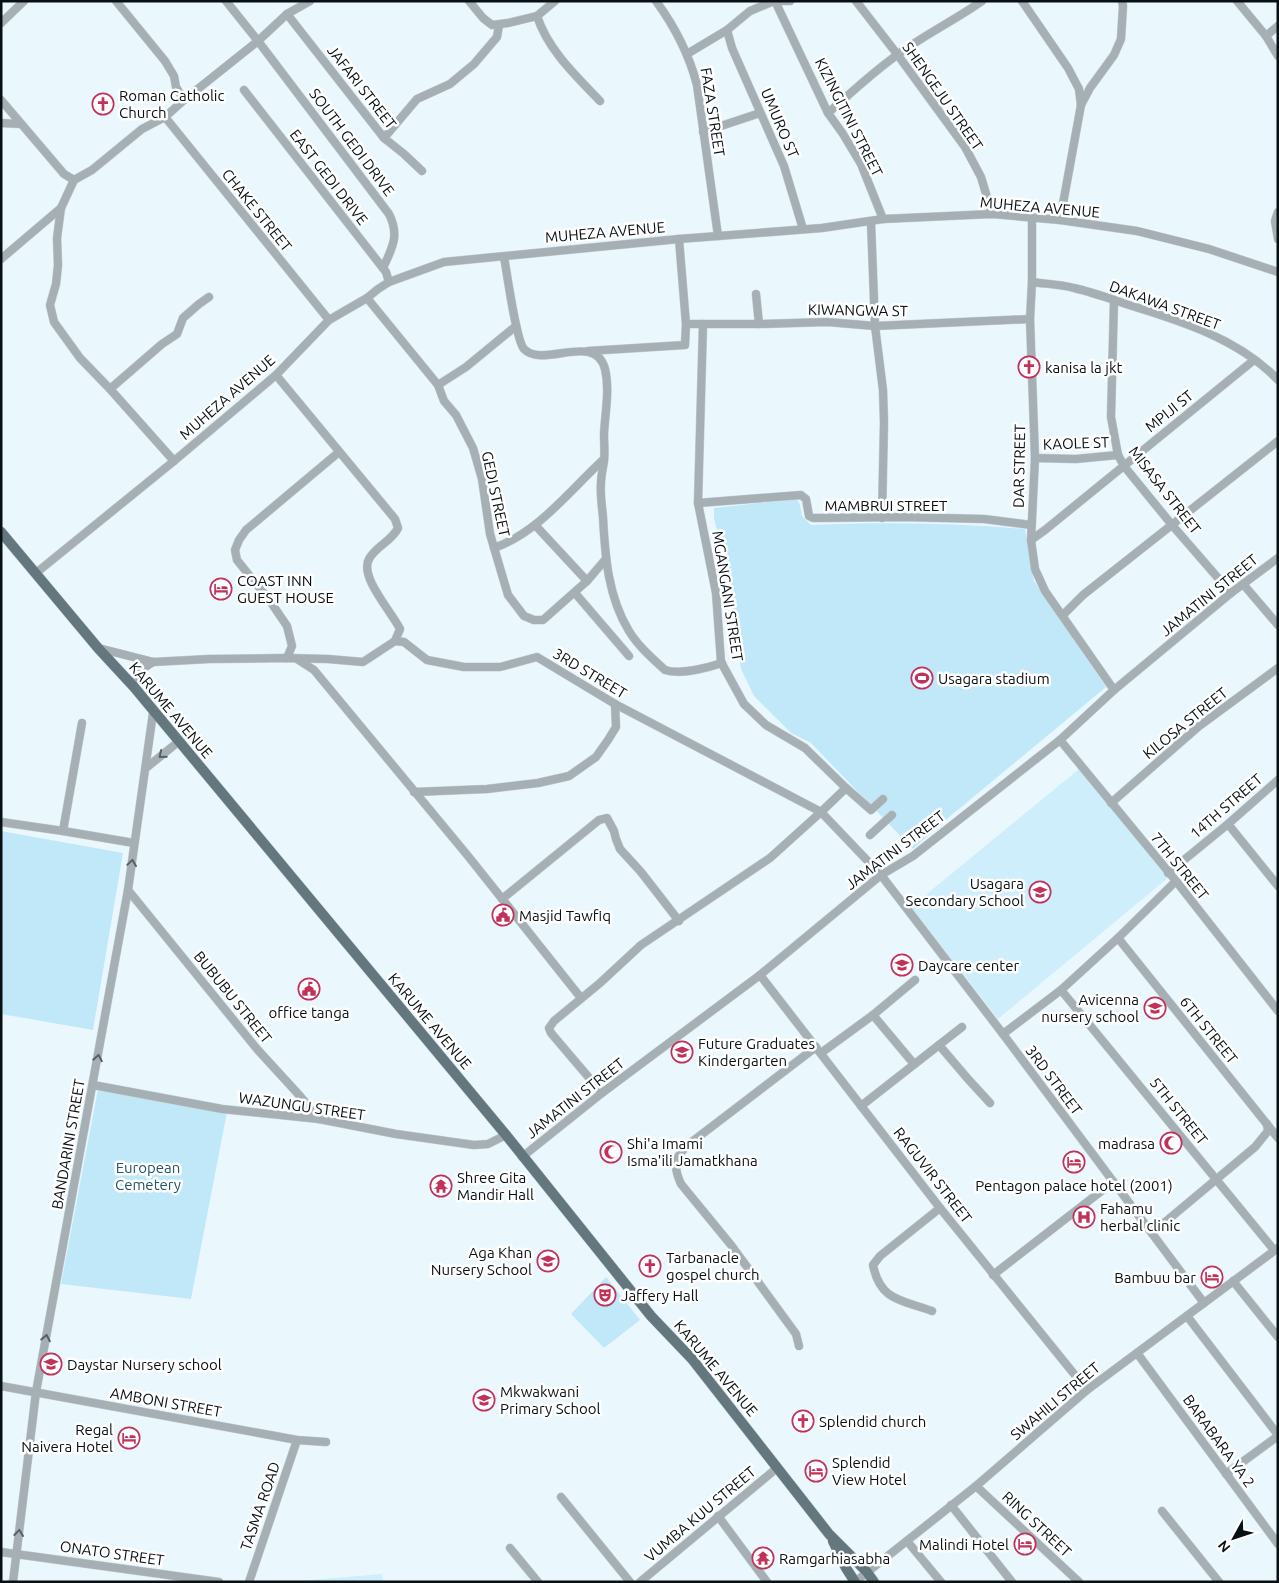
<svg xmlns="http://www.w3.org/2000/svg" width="1279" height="1583" viewBox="0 0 1279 1583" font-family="Ubuntu,sans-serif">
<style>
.built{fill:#ceeefc}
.green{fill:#c1e8f9}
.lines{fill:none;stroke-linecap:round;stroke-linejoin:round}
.minor-casing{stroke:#c6d3d8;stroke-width:9}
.major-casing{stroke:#c6d3d8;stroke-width:11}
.minor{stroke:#a6b0b4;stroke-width:8}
.major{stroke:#64767e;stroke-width:10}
.oneway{stroke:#576064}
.labels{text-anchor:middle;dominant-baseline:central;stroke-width:5;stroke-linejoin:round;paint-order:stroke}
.street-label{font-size:15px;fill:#081013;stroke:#fff}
.poi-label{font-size:15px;fill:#081013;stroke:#fff;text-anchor:start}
.park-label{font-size:15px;fill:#245568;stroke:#fff}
</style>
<rect width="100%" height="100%" fill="#eaf8fe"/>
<g class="built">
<path d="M1079 769 1169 877 998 1019 911 907Z"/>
<path d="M382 1574 383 1582H288Z"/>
</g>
<g class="green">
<path d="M797 499 800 505 802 516 811 525C882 522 954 523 1025 529L1034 581 1106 687 942 823 913 849 811 743 791 733 754 696 741 669 736 640 733 600 727 566 714 519V508Z"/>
<path d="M1 831 123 853 93 1030 1 1014Z"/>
<path d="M98 1089 227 1112 191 1299 61 1284Z"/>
<path d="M606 1277 640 1320 604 1348 571 1314Z"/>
</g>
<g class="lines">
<g class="minor-casing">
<g id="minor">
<path d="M116 1 165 61 174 76 176 87 184 100"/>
<path d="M226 1 258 41 389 214C400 236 392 248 383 268"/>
<path d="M469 1 483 18 492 25 508 23 537 16 555 1"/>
<path d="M656 1C675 27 689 54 697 85L718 236"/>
<path d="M775 1 828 113 843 134 861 164 883 219"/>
<path d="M779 1H790"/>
<path d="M856 1 897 54 965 147 981 177 992 214"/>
<path d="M1022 1 1068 68 1079 89 1081 105 1060 220"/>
<path d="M1237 1 1266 36 1278 56"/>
<path d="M287 14 384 138 404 154 422 171"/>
<path d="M537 16C548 50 576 76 600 101"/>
<path d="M1 23 24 1"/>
<path d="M727 30 732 48 784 166 803 229"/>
<path d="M1266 36 1278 26"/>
<path d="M687 54 727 30 750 11 774 1"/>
<path d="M244 90 386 272 389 282"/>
<path d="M1 100 64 174 74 180"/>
<path d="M1081 105 1090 88 1114 55 1121 39 1123 6 1122 1"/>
<path d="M828 113C851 93 875 70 900 53 926 34 955 20 982 1"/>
<path d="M165 117 329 320"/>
<path d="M1 123 21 124"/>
<path d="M703 132 760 113"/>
<path d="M384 138 417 99 450 84 474 64 497 37 499 25"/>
<path d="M61 208 57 238 58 265 56 284 50 305 54 322 80 358 110 389 174 461"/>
<path d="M1278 212 1275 221 1278 239"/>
<path d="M1032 218V282L1030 319 1035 458 1031 540 1035 569 1045 591 1114 690"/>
<path d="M871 222 875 326 883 390 884 422 882 518"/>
<path d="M504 257C507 273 516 340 524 349 543 369 595 331 605 369 610 390 605 413 604 434 604 443 605 452 604 461 603 468 601 476 601 483 600 495 602 506 603 517 605 556 608 597 629 631 638 646 652 658 665 670 680 675 707 668 722 663"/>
<path d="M1 259 61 208 74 180 92 170 142 129 165 117 184 100 258 41 287 14 310 1"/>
<path d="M1032 282C1045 284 1060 284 1074 288 1092 292 1111 299 1129 305 1181 321 1239 339 1278 380"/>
<path d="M756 294 759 324"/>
<path d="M367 298 438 385 444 401 456 415 473 448 482 479 490 534 508 595 524 616 534 620H543L587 581 605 560"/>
<path d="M1114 300 1111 417 1118 455 1124 466 1172 525 1231 593"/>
<path d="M686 324H759L827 322 875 326 1030 319"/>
<path d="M703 324 698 503 716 593 721 662 744 704 766 725 805 748 846 788 821 812 881 875 1003 1034 1204 1303"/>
<path d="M588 351 685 345 686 324 679 239"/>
<path d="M276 375 395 519 398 528C392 541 376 546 369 559 359 577 392 612 400 629L395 641"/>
<path d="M438 385 466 367 516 326"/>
<path d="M110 389 162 344 177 334 183 318 199 304 209 297"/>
<path d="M1035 458 1076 459 1118 455"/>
<path d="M698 503 801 495 806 499 809 516 813 518 902 517 984 519 1031 525"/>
<path d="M536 526 587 581"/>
<path d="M1031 540 1045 530 1254 360"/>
<path d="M494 548C539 532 569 491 604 459"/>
<path d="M36 573 174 461 276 375 329 320 367 298 378 289 389 282 444 262 679 239 822 228 883 219 992 214 1060 220 1137 231 1209 249 1278 272"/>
<path d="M1243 584 1278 625"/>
<path d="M575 593 629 656"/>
<path d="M1063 615 1083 595 1278 441"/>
<path d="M98 648 153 662 209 659 287 658 328 659 363 662 395 641 404 642 427 660 464 667H500L537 657 615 704 821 812"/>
<path d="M287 658 292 646 287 626 270 601 237 560 235 550 239 540 246 530 339 452"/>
<path d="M297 659 314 670 468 856 581 998"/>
<path d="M134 687C136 673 140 670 153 662"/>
<path d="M1060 740 1176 881 1278 1011"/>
<path d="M146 768 178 742"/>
<path d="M846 788 871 810 883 799"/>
<path d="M414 792 487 789 538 783 569 776 596 757 608 740 616 727 615 704"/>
<path d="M1111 803 1198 727 1278 668"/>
<path d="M1 822 63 831 134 843"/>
<path d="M1228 824 1278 886"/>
<path d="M63 831 82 723"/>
<path d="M870 835 892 815"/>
<path d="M1168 873 1228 824 1278 780"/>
<path d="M128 890 257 1049 300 1096 319 1119"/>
<path d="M502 899 599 820 607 818 614 831 616 839 620 849 641 872 679 921"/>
<path d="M1118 938 1278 1138"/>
<path d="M760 975 940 1208 1087 1390"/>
<path d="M1061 990 1274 1250"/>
<path d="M873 1015 914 1064"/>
<path d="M1003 1034 1061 990 1118 938 1176 881"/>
<path d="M939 1045 968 1079 990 1103"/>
<path d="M821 1053 873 1015 915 980"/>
<path d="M93 1085 222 1109 319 1119 396 1134 474 1145 488 1144 506 1135"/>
<path d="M602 1093 551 1033 549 1028 554 1021 600 983 641 945 770 858 821 812"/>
<path d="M861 1106 962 1027"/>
<path d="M522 1157 602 1093 760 975 881 875 913 856 1060 740 1114 690 1231 593 1278 558"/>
<path d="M1152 1233 1255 1147 1268 1131 1267 1124"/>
<path d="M993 1275 1113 1182"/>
<path d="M1233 1281 1278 1337"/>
<path d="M932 1311C902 1300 880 1301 873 1265L880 1256 940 1208"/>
<path d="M1187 1316 1278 1435"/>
<path d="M799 1346 796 1334 731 1245 681 1184C671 1162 676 1155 693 1141L816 1047"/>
<path d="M1137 1353 1278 1544"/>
<path d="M1 1386 297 1440 326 1442"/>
<path d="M1226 1474 1278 1436"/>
<path d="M976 1486 1079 1582"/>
<path d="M561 1497 630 1582"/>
<path d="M951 1505 1012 1582"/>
<path d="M1162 1511 1219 1582"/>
<path d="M718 1516 767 1582"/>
<path d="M907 1541 941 1582"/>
<path d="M510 1548 538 1582"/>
<path d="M1 1552 219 1582"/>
<path d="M13 1582 36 1392 128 890 153 713"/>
<path d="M249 1582 297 1440"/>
<path d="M640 1582 777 1468"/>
<path d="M855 1582 976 1486 1087 1390 1278 1248"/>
</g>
</g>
<g class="major-casing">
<g id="major">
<path d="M1 532 98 648 134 687 506 1135 651 1316 692 1359 829 1534 867 1572 874 1582"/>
<path d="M833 1541 846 1568 855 1582"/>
</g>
</g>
<use href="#minor" class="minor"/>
<use href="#major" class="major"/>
</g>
<defs><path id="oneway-chevron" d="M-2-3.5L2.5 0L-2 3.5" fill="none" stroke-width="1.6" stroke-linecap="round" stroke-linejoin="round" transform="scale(1.25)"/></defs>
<g class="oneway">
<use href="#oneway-chevron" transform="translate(162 755) rotate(141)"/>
<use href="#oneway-chevron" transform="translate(132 863) rotate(-82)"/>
<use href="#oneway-chevron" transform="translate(98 1058) rotate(-80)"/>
<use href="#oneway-chevron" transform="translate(46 1338) rotate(-79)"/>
<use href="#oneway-chevron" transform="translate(19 1533) rotate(-83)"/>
</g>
<defs>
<g id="church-ring" transform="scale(1.125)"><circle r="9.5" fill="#fff" stroke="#c1325a" stroke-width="1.5"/><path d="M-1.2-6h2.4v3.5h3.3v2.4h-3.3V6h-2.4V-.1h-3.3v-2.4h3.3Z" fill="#c1325a"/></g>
<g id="hotel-ring" transform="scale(1.125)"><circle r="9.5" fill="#fff" stroke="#c1325a" stroke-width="1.5"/><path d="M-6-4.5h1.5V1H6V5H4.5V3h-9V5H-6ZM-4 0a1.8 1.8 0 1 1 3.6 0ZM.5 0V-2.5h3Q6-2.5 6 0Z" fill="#c1325a"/></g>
<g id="stadium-ring" transform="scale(1.125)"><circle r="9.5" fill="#fff" stroke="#c1325a" stroke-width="1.5"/><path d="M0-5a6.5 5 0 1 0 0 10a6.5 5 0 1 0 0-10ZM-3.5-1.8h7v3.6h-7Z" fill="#c1325a"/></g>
<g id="school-ring" transform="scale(1.125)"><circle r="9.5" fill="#fff" stroke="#c1325a" stroke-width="1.5"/><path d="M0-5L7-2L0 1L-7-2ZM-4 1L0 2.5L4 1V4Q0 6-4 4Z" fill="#c1325a"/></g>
<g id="civic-ring" transform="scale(1.125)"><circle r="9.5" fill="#fff" stroke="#c1325a" stroke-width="1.5"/><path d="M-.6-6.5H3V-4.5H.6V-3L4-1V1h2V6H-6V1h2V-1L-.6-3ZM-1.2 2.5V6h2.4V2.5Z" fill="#c1325a"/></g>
<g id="mosque-ring" transform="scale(1.125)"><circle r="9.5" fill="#fff" stroke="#c1325a" stroke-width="1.5"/><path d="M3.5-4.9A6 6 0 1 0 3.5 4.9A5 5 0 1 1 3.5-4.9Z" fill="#c1325a"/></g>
<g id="temple-ring" transform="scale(1.125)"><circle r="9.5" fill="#fff" stroke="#c1325a" stroke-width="1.5"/><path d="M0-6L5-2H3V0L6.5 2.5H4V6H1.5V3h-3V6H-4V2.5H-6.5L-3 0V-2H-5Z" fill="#c1325a"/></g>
<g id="hospital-ring" transform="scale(1.125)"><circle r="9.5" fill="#fff" stroke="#c1325a" stroke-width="1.5"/><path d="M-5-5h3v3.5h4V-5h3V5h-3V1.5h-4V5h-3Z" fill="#c1325a"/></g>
<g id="theatre-ring" transform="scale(1.125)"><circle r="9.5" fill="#fff" stroke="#c1325a" stroke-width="1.5"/><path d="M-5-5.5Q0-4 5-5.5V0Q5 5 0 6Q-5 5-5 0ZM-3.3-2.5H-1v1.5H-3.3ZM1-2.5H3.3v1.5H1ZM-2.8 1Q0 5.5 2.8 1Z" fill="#c1325a"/></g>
</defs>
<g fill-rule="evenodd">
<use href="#church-ring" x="103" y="104"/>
<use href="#church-ring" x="1029" y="367"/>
<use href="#hotel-ring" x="221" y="589"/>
<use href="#stadium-ring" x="922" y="678"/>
<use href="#school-ring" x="1040" y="892"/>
<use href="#civic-ring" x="503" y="915"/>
<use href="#school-ring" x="902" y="965"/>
<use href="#civic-ring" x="309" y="989"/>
<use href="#school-ring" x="1155" y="1008"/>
<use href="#school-ring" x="682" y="1052"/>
<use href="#mosque-ring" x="1171" y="1143"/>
<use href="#mosque-ring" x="611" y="1152"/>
<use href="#hotel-ring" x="1074" y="1162"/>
<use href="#temple-ring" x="441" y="1186"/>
<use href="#hospital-ring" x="1084" y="1217"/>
<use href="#school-ring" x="548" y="1261"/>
<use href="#church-ring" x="650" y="1266"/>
<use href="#hotel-ring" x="1212" y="1277"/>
<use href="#theatre-ring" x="605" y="1295"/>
<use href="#school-ring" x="51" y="1364"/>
<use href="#school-ring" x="484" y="1400"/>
<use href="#church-ring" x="803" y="1421"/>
<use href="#hotel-ring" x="129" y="1438"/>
<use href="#hotel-ring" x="816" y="1471"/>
<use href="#hotel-ring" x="1025" y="1544"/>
<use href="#temple-ring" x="763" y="1558"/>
</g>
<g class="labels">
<g class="street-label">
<text transform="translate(362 87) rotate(52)">JAFARI STREET</text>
<text transform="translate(943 96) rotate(55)">SHENGEJU STREET</text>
<text transform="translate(713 112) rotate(81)">FAZA STREET</text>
<text transform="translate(849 117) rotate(63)">KIZINGITINI STREET</text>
<text transform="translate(780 123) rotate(67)">UMURO ST</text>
<text transform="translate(352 142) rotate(53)">SOUTH GEDI DRIVE</text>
<text transform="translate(329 177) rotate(52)">EAST GEDI DRIVE</text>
<text transform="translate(1040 207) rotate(5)">MUHEZA AVENUE</text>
<text transform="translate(257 210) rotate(51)">CHAKE STREET</text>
<text transform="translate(605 232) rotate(-5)">MUHEZA AVENUE</text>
<text transform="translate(1165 305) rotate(20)">DAKAWA STREET</text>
<text transform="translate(858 310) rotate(1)">KIWANGWA ST</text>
<text transform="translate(227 397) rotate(-41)">MUHEZA AVENUE</text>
<text transform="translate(1169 411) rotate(-39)">MPIJI ST</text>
<text transform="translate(1076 443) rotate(-2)">KAOLE ST</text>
<text transform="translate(1019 466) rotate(-89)">DAR STREET</text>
<text transform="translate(1165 490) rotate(52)">MISASA STREET</text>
<text transform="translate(496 494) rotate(78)">GEDI STREET</text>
<text x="886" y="505">MAMBRUI STREET</text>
<text transform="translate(1209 595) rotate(-39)">JAMATINI STREET</text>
<text transform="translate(728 596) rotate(81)">MGANGANI STREET</text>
<text transform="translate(590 673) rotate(31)">3RD STREET</text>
<text transform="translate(171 710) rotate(50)">KARUME AVENUE</text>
<text transform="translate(1185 723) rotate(-39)">KILOSA STREET</text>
<text transform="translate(1226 806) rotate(-41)">14TH STREET</text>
<text transform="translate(895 850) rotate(-37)">JAMATINI STREET</text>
<text transform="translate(1180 866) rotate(51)">7TH STREET</text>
<text transform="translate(233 997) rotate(51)">BUBUBU STREET</text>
<text transform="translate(430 1021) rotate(50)">KARUME AVENUE</text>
<text transform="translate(1209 1030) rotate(51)">6TH STREET</text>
<text transform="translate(1054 1080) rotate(53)">3RD STREET</text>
<text transform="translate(575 1098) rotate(-38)">JAMATINI STREET</text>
<text transform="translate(302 1106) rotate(8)">WAZUNGU STREET</text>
<text transform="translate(1179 1111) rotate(51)">5TH STREET</text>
<text transform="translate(68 1144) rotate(-80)">BANDARINI STREET</text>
<text transform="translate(933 1175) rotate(52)">RAGUVIR STREET</text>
<text transform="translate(716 1368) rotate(50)">KARUME AVENUE</text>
<text transform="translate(1055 1401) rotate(-40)">SWAHILI STREET</text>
<text transform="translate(166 1402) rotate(10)">AMBONI STREET</text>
<text transform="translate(1219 1441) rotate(54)">BARABARA YA 2</text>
<text transform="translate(260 1506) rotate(-71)">TASMA ROAD</text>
<text transform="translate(700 1514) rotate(-40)">VUMBA KUU STREET</text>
<text transform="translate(1037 1524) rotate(43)">RING STREET</text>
<text transform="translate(112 1553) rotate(8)">ONATO STREET</text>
</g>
<g class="poi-label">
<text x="119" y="95">Roman Catholic<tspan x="119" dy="17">Church</tspan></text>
<text x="1045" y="367">kanisa la jkt</text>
<text x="237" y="580">COAST INN<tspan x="237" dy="17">GUEST HOUSE</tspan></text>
<text x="938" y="678">Usagara stadium</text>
<text x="1024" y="883" text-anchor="end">Usagara<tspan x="1024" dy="17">Secondary School</tspan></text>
<text x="519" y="915">Masjid Tawfiq</text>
<text x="918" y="965">Daycare center</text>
<text x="1139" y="999" text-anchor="end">Avicenna<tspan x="1139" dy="17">nursery school</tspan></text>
<text x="309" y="1012" text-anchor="middle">office tanga</text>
<text x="698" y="1043">Future Graduates<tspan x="698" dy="17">Kindergarten</tspan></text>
<text x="627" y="1143">Shi'a Imami<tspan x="627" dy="17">Isma'ili Jamatkhana</tspan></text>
<text x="1155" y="1143" text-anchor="end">madrasa</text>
<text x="457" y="1177">Shree Gita<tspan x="457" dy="17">Mandir Hall</tspan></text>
<text x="1074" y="1185" text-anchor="middle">Pentagon palace hotel (2001)</text>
<text x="1100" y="1208">Fahamu<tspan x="1100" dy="17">herbal clinic</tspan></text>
<text x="532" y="1252" text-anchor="end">Aga Khan<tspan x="532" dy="17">Nursery School</tspan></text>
<text x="666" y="1257">Tarbanacle<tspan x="666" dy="17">gospel church</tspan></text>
<text x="1196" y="1277" text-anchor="end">Bambuu bar</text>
<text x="621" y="1295">Jaffery Hall</text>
<text x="67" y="1364">Daystar Nursery school</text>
<text x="500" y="1391">Mkwakwani<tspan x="500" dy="17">Primary School</tspan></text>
<text x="819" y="1421">Splendid church</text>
<text x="113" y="1429" text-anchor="end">Regal<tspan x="113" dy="17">Naivera Hotel</tspan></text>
<text x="832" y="1462">Splendid<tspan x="832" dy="17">View Hotel</tspan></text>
<text x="1009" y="1544" text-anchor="end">Malindi Hotel</text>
<text x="779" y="1558">Ramgarhiasabha</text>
</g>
<g class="park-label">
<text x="148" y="1167">European<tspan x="148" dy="17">Cemetery</tspan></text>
</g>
</g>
<rect width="1279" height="1583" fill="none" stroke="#081013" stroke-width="5"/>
<g transform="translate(1234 1538) rotate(230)" stroke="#ffffff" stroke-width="4" paint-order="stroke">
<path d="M0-4L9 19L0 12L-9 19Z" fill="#081013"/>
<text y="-8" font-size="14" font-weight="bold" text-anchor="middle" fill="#081013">N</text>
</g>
</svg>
